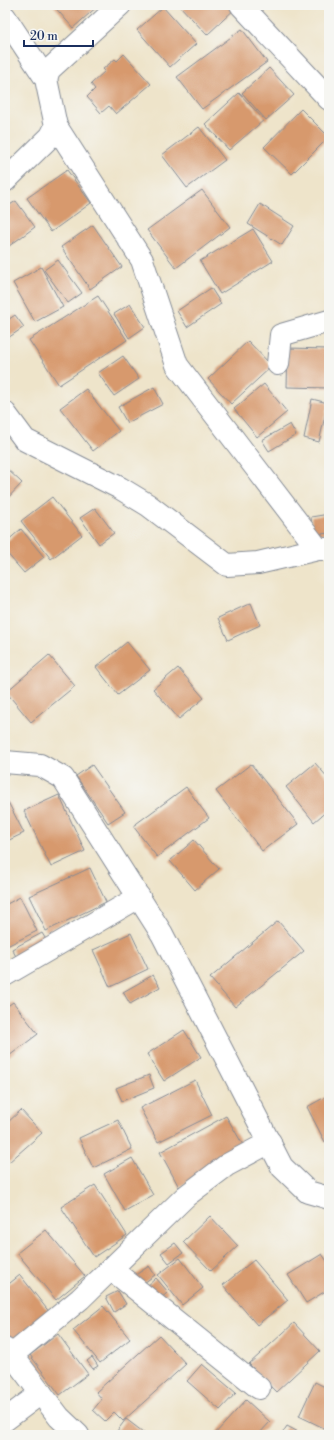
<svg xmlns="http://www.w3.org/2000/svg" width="334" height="1440" viewBox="0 0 334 1440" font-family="'Libre Bodoni',serif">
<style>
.building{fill:#d7996d}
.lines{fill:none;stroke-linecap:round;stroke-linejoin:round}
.street-casing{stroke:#848a94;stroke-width:24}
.street{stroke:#fff;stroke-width:22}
</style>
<rect width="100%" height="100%" fill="#f6f6f2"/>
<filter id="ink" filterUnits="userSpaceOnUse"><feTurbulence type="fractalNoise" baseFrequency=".025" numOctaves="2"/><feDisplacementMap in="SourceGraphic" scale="8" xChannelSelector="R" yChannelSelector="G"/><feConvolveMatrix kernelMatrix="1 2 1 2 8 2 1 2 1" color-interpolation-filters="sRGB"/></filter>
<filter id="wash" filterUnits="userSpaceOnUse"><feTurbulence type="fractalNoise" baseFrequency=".012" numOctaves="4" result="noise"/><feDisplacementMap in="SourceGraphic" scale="16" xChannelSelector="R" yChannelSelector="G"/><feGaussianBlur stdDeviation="0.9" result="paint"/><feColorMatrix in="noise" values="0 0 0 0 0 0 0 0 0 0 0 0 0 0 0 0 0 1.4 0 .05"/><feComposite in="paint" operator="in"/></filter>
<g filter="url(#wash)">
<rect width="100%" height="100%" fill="#eee4ca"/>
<g id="blocks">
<g class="building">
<path d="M53 5H99L73 28Z"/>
<path d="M179 5H236L238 6 207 35Z"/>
<path d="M163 7 196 44 170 67 137 30Z"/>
<path d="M242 29 267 62 202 109 177 77Z"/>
<path d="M124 54 151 84 116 114 109 106 101 113 87 97 95 89 91 84 105 71 103 69 115 59 117 61Z"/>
<path d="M269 68 294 95 266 120 242 93Z"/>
<path d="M239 93 264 120 229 150 205 124Z"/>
<path d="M301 109 329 137 292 174 264 147Z"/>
<path d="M199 127 225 160 187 188 162 155Z"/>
<path d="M67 170 91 203 51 232 27 198Z"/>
<path d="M202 190 230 227 176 268 147 230Z"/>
<path d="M16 201 35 227 5 249V208Z"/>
<path d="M260 204 294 226 282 245 248 224Z"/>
<path d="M93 225 122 267 90 289 61 247Z"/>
<path d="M253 229 273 261 220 294 200 261Z"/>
<path d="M58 260 82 293 68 303 44 270Z"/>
<path d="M41 267 63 307 35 322 13 283Z"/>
<path d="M211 288 221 304 187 327 177 311Z"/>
<path d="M98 296 127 340 59 385 29 340Z"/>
<path d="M130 304 145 327 129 338 114 314Z"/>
<path d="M15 315 24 327 5 340V322Z"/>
<path d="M248 341 272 366 231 404 208 379Z"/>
<path d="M288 348 329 349V388L287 387Z"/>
<path d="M123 356 139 379 114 396 98 373Z"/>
<path d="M264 384 287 412 257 437 234 409Z"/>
<path d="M154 387 163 404 127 423 118 407Z"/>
<path d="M86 389 119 431 93 451 60 408Z"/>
<path d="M312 399 328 403 319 442 304 438Z"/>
<path d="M290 424 296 435 269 451 262 440Z"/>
<path d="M5 467 22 483 5 501Z"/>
<path d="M52 497 82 535 51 559 21 521Z"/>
<path d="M95 508 114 533 99 544 80 518Z"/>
<path d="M329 514V533L313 535 311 517Z"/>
<path d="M21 529 44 557 24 573 5 551V543Z"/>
<path d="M251 603 260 625 228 640 218 618Z"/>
<path d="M127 642 150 670 118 695 96 667Z"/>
<path d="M49 655 75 686 31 722 6 692Z"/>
<path d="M178 668 204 698 179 719 153 689Z"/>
<path d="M315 763 329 779V809L314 822 286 787Z"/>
<path d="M251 764 298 824 262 851 216 791Z"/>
<path d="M92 765 125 812 108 823 76 776Z"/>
<path d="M186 787 209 818 157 857 133 826Z"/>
<path d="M59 795 85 851 51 867 24 811Z"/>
<path d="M8 802 24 833 5 842V804Z"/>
<path d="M194 840 219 869 195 890 170 861Z"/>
<path d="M90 868 106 902 46 931 29 896Z"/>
<path d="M20 897 37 931 5 947V905Z"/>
<path d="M278 921 304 951 235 1007 210 978Z"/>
<path d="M42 933 50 946 19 962 12 949Z"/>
<path d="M131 933 148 969 110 987 93 950Z"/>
<path d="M153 975 160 987 130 1004 123 992Z"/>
<path d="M13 1002 38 1034 5 1059V1008Z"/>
<path d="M184 1030 201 1057 164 1081 147 1054Z"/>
<path d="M149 1075 154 1088 122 1101 116 1088Z"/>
<path d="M195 1080 212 1115 158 1142 140 1108Z"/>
<path d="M329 1095V1140L325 1142 307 1107Z"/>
<path d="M21 1110 42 1133 9 1162 5 1158V1125Z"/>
<path d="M226 1116 246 1150 179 1187 160 1152Z"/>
<path d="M118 1120 132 1149 93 1168 79 1138Z"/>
<path d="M132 1158 153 1195 125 1211 104 1174Z"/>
<path d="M95 1185 127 1235 94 1257 61 1207Z"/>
<path d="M210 1216 238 1246 211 1271 183 1242Z"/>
<path d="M46 1230 85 1276 56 1300 17 1253Z"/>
<path d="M175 1243 183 1253 169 1263 161 1253Z"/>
<path d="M322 1254 329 1264V1289L306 1303 288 1275Z"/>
<path d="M180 1258 203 1288 182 1305 158 1275Z"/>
<path d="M254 1260 288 1300 257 1325 223 1285Z"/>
<path d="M149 1266 155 1275 141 1285 134 1276Z"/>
<path d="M20 1275 54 1318 14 1349 5 1337V1287Z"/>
<path d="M156 1278 168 1292 157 1302 145 1288Z"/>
<path d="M118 1291 126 1304 114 1312 106 1297Z"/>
<path d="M103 1306 130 1339 100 1363 73 1330Z"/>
<path d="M294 1323 320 1351 276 1392 249 1364Z"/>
<path d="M58 1334 88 1374 60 1395 30 1355Z"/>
<path d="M159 1335 186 1364 123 1421 114 1412 105 1421 93 1410 102 1399 96 1392Z"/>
<path d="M92 1357 98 1366 93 1369 87 1361Z"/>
<path d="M202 1364 236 1393 220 1410 187 1381Z"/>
<path d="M315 1382 329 1389V1423L326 1429 299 1416Z"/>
<path d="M246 1400 270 1422 258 1435H214Z"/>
<path d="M126 1419 147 1435H114Z"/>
<path d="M287 1426 304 1435H281Z"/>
</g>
</g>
</g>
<g filter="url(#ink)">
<use href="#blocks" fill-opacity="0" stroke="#848a94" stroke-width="1"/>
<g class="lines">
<g class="street-casing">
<g id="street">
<path d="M241 5 329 99"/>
<path d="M5 17 46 79 56 126 51 136 5 181"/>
<path d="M46 79 49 70 120 5"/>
<path d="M56 126 142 260 177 365 318 549"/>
<path d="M278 364 281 335 329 321"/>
<path d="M5 413 25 440 120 488 148 505 227 565 258 563 318 549H329"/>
<path d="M5 762 40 765 63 778 162 934 282 1167 308 1192 329 1198"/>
<path d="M5 975 139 897"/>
<path d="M111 1269 259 1388"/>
<path d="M5 1349 12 1355 59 1417 78 1435"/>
<path d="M12 1355 80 1299 186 1196 227 1165 270 1142"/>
<path d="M5 1420 41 1393"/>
</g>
</g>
<use href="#street" class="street"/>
</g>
</g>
<rect width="334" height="1440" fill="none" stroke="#f6f6f2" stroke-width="20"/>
<path d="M24 40v6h69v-6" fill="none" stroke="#1b2f5e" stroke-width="2"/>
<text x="30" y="40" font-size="12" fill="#1b2f5e" stroke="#f6f6f2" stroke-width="3" paint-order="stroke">20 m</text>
</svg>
